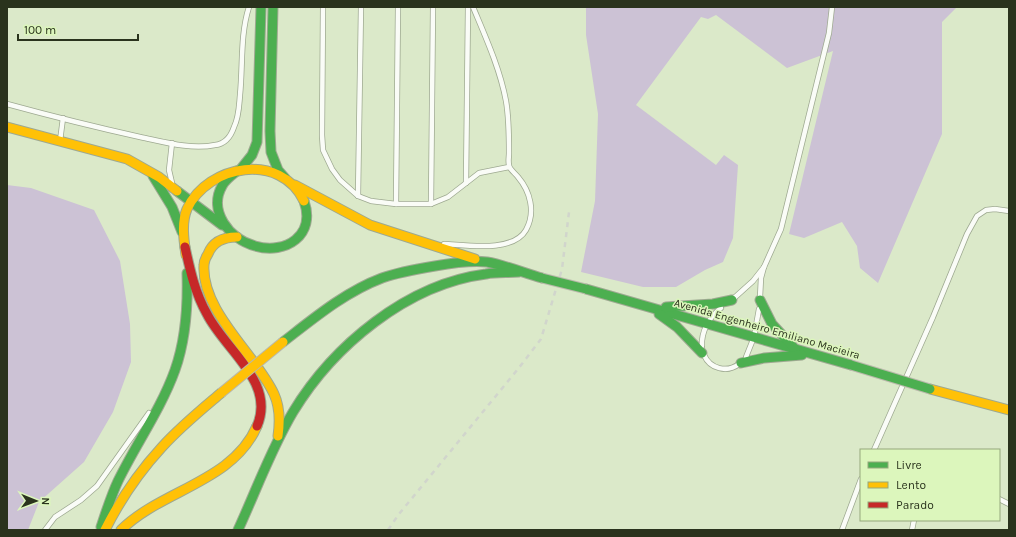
<svg xmlns="http://www.w3.org/2000/svg" width="1016" height="537" viewBox="0 0 1016 537" font-family="Karla,sans-serif">
<style>
.forest{fill:#ccc2d5}
.lines{fill:none;stroke-linecap:round;stroke-linejoin:round}
.lane-casing{stroke:#9ea991;stroke-width:6}
.fast-casing{stroke:#9ea991;stroke-width:11}
.slow-casing{stroke:#9ea991;stroke-width:11}
.jam-casing{stroke:#9ea991;stroke-width:11}
.lane{stroke:#fafcf7;stroke-width:4.5}
.fast{stroke:#4caf50;stroke-width:9}
.slow{stroke:#ffc107;stroke-width:9}
.jam{stroke:#c62828;stroke-width:9}
.rail{stroke:#d1d5cc;stroke-width:2.5;stroke-dasharray:5 5;stroke-linecap:butt}
.fast-bridge-casing{stroke:#b9b8aa;stroke-width:11;stroke-linecap:butt}
.slow-bridge-casing{stroke:#b9b8aa;stroke-width:11;stroke-linecap:butt}
.fast-bridge{stroke:#4caf50;stroke-width:9}
.slow-bridge{stroke:#ffc107;stroke-width:9}
.labels{text-anchor:middle;dominant-baseline:central;stroke-width:3;stroke-linejoin:round;paint-order:stroke}
.street-label{font-size:11px;fill:#2a331d;stroke:#dcf6bc}
</style>
<rect width="100%" height="100%" fill="#dbe9c9"/>
<g class="forest">
<path d="M586 7H957L942 22V134L878 283 860 268 857 246 842 222 804 238 789 234 833 51 787 68 716 15 708 19 701 17 636 105 716 165 724 155 738 165 733 238 723 262 705 270 676 287H643L581 272 595 201 598 114 586 35Z"/>
<path d="M7 185 31 188 94 210 120 261 130 324 131 362 113 412 84 462 39 502 28 530H7Z"/>
</g>
<g class="lines">
<g class="lane-casing">
<g id="lane">
<path d="M323 7 322 135 323 150 332 169 340 180 358 196 371 201 396 204H431L448 197 479 173 509 167"/>
<path d="M7 104C51 116 95 127 140 137 164 142 191 150 215 145 225 144 231 136 234 127 239 117 239 106 240 95 243 65 240 35 249 7"/>
<path d="M60 141 63 118"/>
<path d="M172 183 169 170 172 143"/>
<path d="M466 183 468 7"/>
<path d="M358 196 361 7"/>
<path d="M396 204 398 7"/>
<path d="M431 204 433 7"/>
<path d="M444 244C466 245 513 253 526 230 536 212 530 191 518 177 515 173 509 169 509 165 508 161 509 157 509 153 509 136 509 118 506 101 500 69 486 38 473 7"/>
<path d="M760 297 761 278 764 267 781 229 829 33 832 7"/>
<path d="M733 299 753 281 764 267"/>
<path d="M702 346C701 332 709 317 721 308"/>
<path d="M704 355C710 369 727 373 739 364"/>
<path d="M746 357 754 337 759 309"/>
<path d="M874 450 933 317 967 234 977 216 986 210 995 209 1009 211"/>
<path d="M999 499 1009 504"/>
<path d="M45 530 55 517 81 500 97 486 149 413"/>
<path d="M842 530 861 479"/>
<path d="M912 530 914 520"/>
</g>
</g>
<g class="fast-casing">
<g id="fast">
<path d="M273 7 270 131 271 152 278 170 285 178"/>
<path d="M240 170 252 155 257 142 261 7"/>
<path d="M237 171C232 175 225 180 222 186 208 211 229 239 255 246 286 255 316 235 304 201"/>
<path d="M153 176 172 207 182 232"/>
<path d="M177 191 222 225"/>
<path d="M586 289 851 365"/>
<path d="M760 300 772 324 795 349"/>
<path d="M666 307 713 304 732 300"/>
<path d="M659 314 677 327 702 353"/>
<path d="M283 342C314 318 345 292 382 278 399 272 417 269 435 266 452 263 470 260 487 262 505 265 524 273 542 278"/>
<path d="M741 363 764 358 802 355"/>
<path d="M101 527C106 512 111 496 118 481 136 444 161 409 175 370 186 339 188 305 187 273"/>
<path d="M238 530C256 491 271 449 293 412 333 346 407 284 486 274 497 272 508 273 519 272"/>
</g>
</g>
<g class="slow-casing">
<g id="slow">
<path d="M7 127 127 159 159 177 177 191"/>
<path d="M295 185 370 225 475 259"/>
<path d="M237 237C224 237 213 241 208 254 206 257 204 261 204 265 201 311 256 355 274 394 280 407 280 422 278 436"/>
<path d="M186 255C184 241 181 223 187 209 208 164 281 152 304 201"/>
<path d="M930 389 1009 410"/>
<path d="M105 530C120 500 139 472 162 447 180 427 201 410 221 393"/>
<path d="M121 530C161 490 233 482 257 426"/>
</g>
</g>
<g class="jam-casing">
<path id="jam" d="M185 247C190 270 195 293 207 314 225 350 276 382 257 426"/>
</g>
<use href="#lane" class="lane"/>
<use href="#fast" class="fast"/>
<use href="#slow" class="slow"/>
<use href="#jam" class="jam"/>
<path class="rail" d="M388 530 399 514 518 369 541 339 562 269 569 212"/>
<g class="fast-bridge-casing">
<g id="fast-bridge">
<path d="M542 278 586 289"/>
<path d="M851 365 930 389"/>
</g>
</g>
<g class="slow-bridge-casing">
<path id="slow-bridge" d="M221 393 283 342"/>
</g>
<use href="#fast-bridge" class="fast-bridge"/>
<use href="#slow-bridge" class="slow-bridge"/>
</g>
<g class="labels">
<g class="street-label">
<text transform="translate(767 329) rotate(16)">Avenida Engenheiro Emiliano Macieira</text>
</g>
</g>
<rect width="1016" height="537" fill="none" stroke="#2a331d" stroke-width="16"/>
<rect x="860" y="449" width="140" height="72" fill="#dcf6bc" stroke="#95a87c"/>
<rect x="868" y="462" width="20" height="6" fill="#4caf50" stroke="#95a87c"/>
<text x="896" y="469" font-size="12" fill="#2a331d">Livre</text>
<rect x="868" y="482" width="20" height="6" fill="#ffc107" stroke="#95a87c"/>
<text x="896" y="489" font-size="12" fill="#2a331d">Lento</text>
<rect x="868" y="502" width="20" height="6" fill="#c62828" stroke="#95a87c"/>
<text x="896" y="509" font-size="12" fill="#2a331d">Parado</text>
<g transform="translate(36 501) rotate(91)" stroke="#dcf6bc" stroke-width="3" paint-order="stroke">
<path d="M0-3L7 15L0 10L-7 15Z" fill="#2a331d"/>
<text y="-6" font-size="11" font-weight="bold" text-anchor="middle" fill="#2a331d">N</text>
</g>
<path d="M18 34v6h120v-6" fill="none" stroke="#2a331d" stroke-width="2"/>
<text x="24" y="34" font-size="12" fill="#2a331d" stroke="#dcf6bc" stroke-width="3" paint-order="stroke">100 m</text>
</svg>
